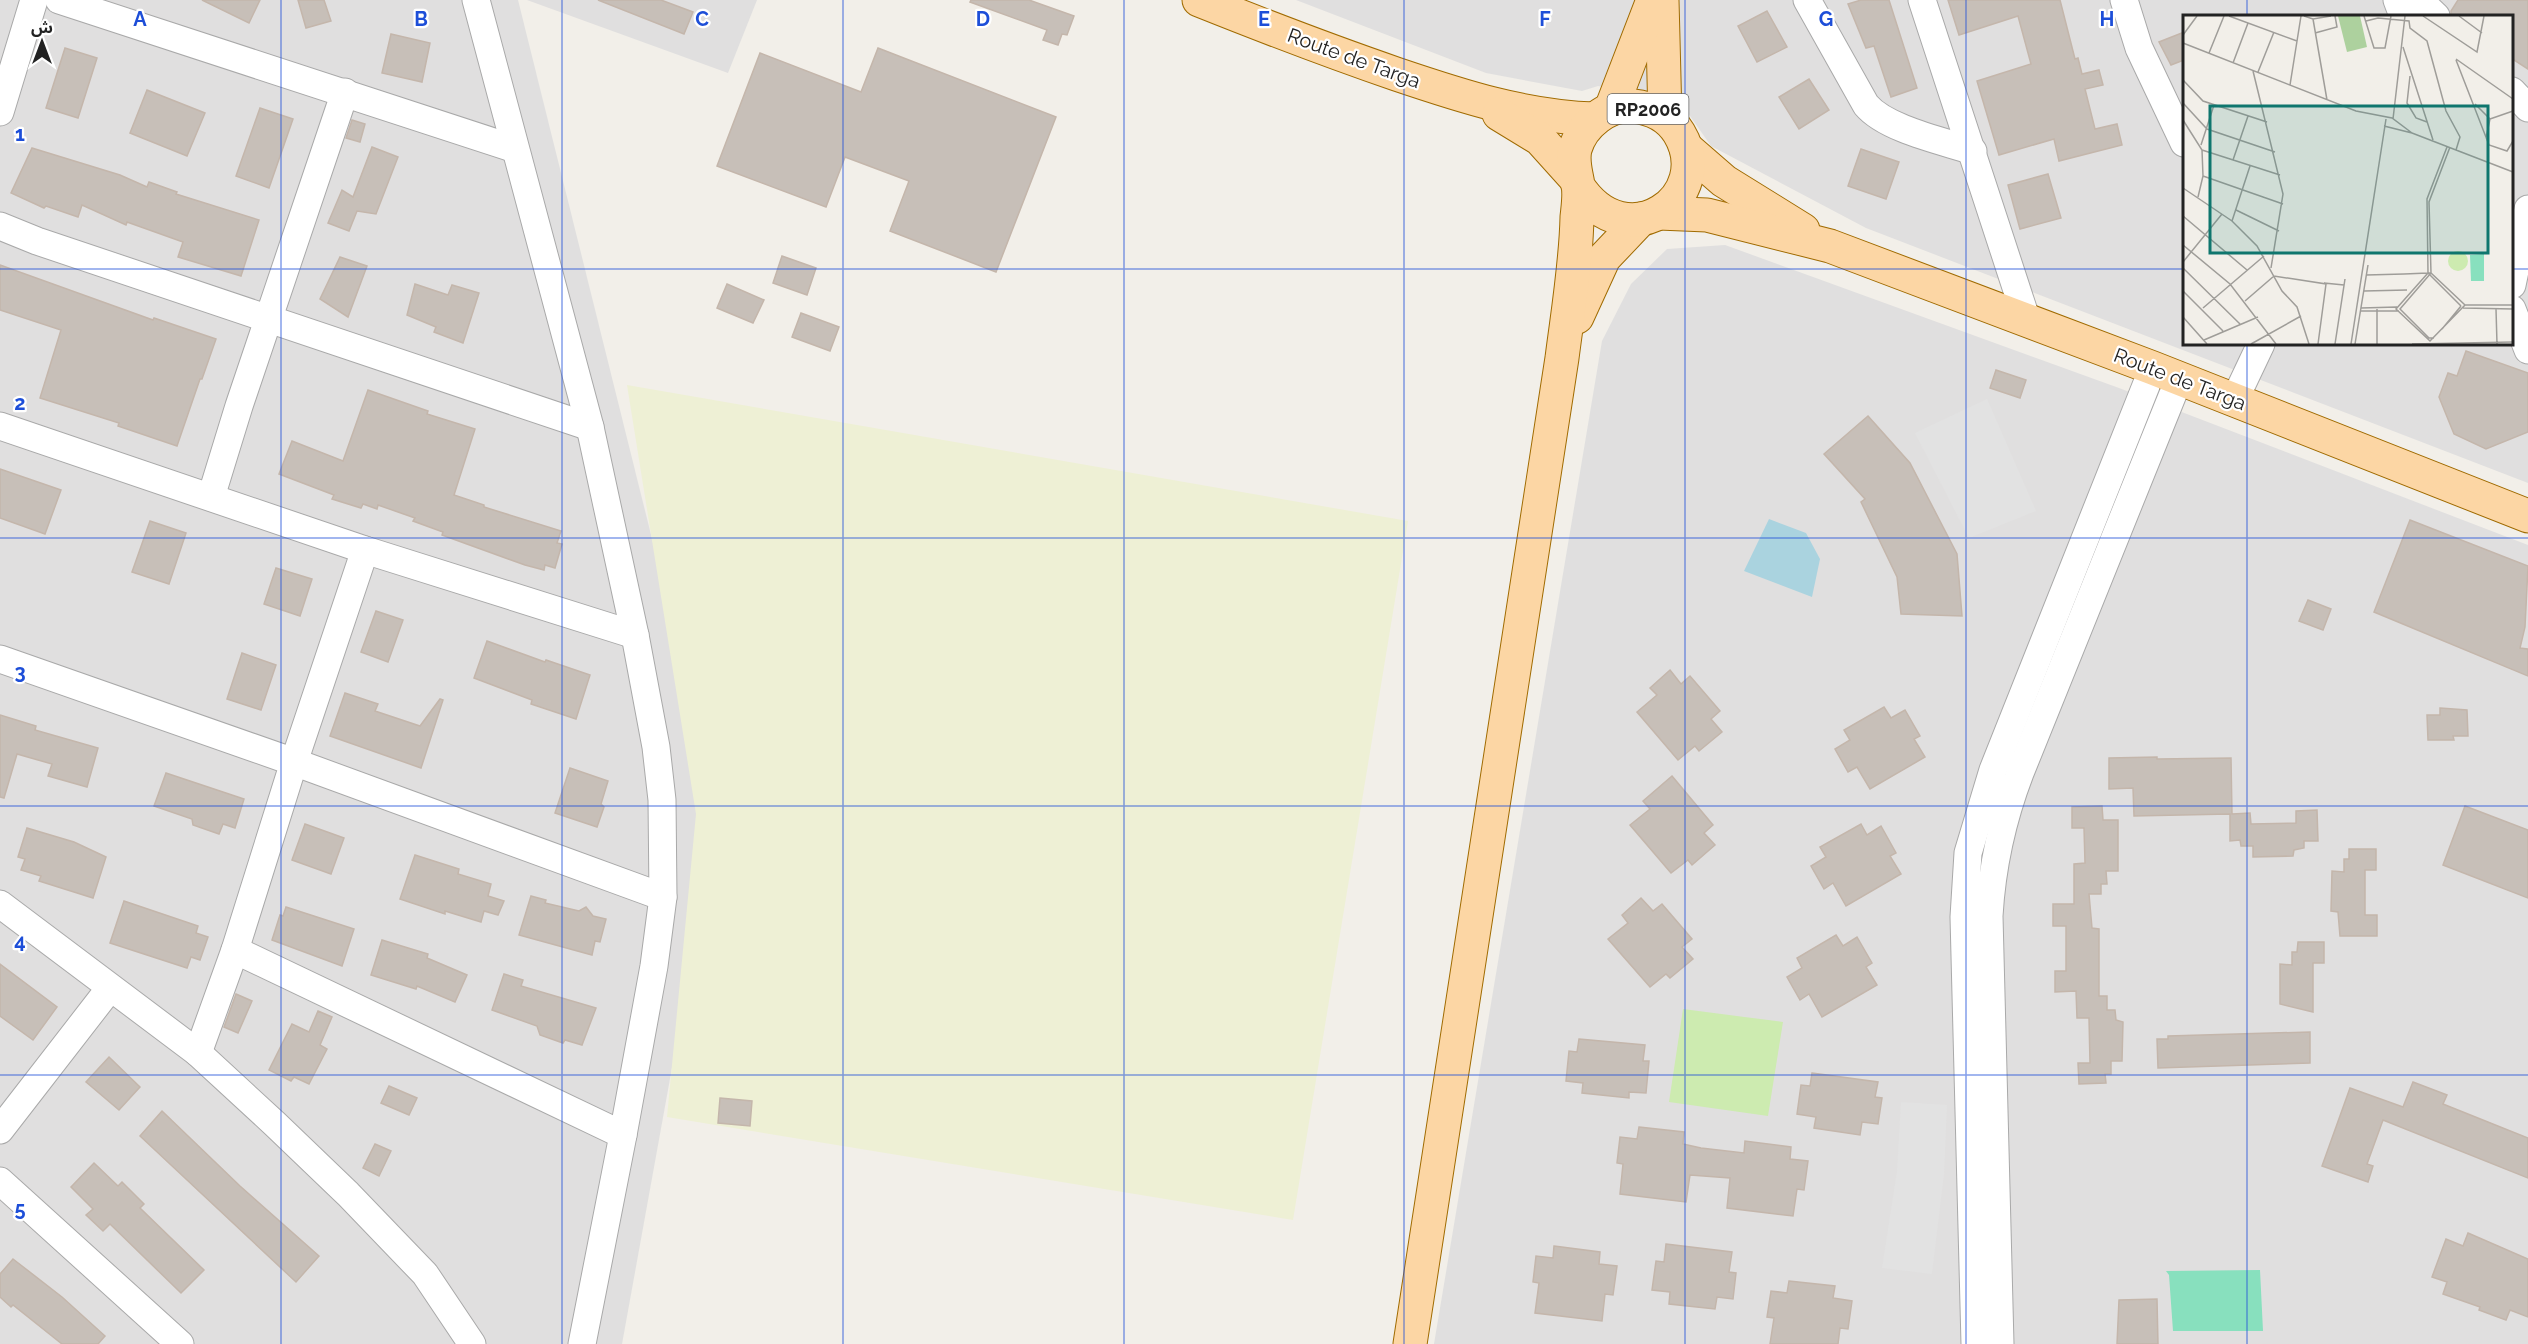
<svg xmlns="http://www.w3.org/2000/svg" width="2528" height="1344" viewBox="0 0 2528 1344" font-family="Raleway,'Noto Sans Arabic',sans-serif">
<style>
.residential{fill:#e0dfdf;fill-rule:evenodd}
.farmland{fill:#eef0d5}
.grass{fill:#cdebb0}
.pitch{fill:#88e0be}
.parking{fill:#e2e2e2}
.water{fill:#aad3df}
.building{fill:#c7bfb8;stroke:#c4b6ab;stroke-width:1.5}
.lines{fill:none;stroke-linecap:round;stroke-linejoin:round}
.minor-casing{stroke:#a9a9a9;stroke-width:29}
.major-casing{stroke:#a06b00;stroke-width:35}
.minor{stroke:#fff;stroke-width:27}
.major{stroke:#fcd6a4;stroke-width:33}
.grid{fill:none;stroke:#1d4ed8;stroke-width:1.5;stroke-opacity:0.55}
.labels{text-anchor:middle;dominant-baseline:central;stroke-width:4.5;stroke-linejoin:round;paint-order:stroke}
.shield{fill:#fff;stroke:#646464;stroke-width:1.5}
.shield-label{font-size:18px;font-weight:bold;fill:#222}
.street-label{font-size:20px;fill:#222;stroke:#fff}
.inset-road{fill:none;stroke:#9f9d99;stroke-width:1.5}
.view{fill:#0f766e;fill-opacity:0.15;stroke:#0f766e;stroke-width:3}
.inset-edge{fill:none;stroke:#222;stroke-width:3}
.grid-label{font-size:20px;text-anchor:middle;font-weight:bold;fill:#1d4ed8;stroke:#fff;stroke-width:4.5;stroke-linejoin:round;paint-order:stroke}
</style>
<rect width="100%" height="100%" fill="#f2efe9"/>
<g class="residential">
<path d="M0 0H518L719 808 622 1344H0Z"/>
<path d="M527 0H757L728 73Z"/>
<path d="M1296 0H2528V483L1866 228 1711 146 1681 103 1598 86 1582 91 1486 73ZM2184 16H2512V344H2184Z"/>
<path d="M1725 245 2119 388 2528 545V1344H1434L1602 341 1631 284 1667 249Z"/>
</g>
<path class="farmland" d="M627 385 1408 521 1293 1220 667 1117 696 814Z"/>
<path class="grass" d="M1683 1009 1783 1022 1768 1116 1669 1102Z"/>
<path class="pitch" d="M2260 1270 2263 1331H2173L2169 1275 2166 1271Z"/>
<g class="parking">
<path d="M1987 399 2036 511 1969 538 1915 433Z"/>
<path d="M1901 1102 1947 1105 1944 1175 1932 1274 1882 1268 1897 1171Z"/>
</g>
<path class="water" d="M1769 519 1806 533 1820 559 1812 597 1744 571Z"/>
<g class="building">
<path d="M202 0H260L249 23Z"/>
<path d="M298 0H324L331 21 306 28Z"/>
<path d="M598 0H661L693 12 684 34Z"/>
<path d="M971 0H1029L1074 16 1067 35 1062 34 1058 45 1043 40 1047 30 970 2Z"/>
<path d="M1861 0H1889L1917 88 1891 97 1874 46 1866 48 1848 4Z"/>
<path d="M1948 0H2060L2075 59 2078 58 2082 74 2099 70 2103 85 2085 89 2095 129 2117 124 2122 145 2059 161 2054 139 1999 155 1977 81 2031 64 2018 16 1959 35Z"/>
<path d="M2458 0H2528V69L2511 58V16H2451V11Z"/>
<path d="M1767 11 1787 47 1757 62 1738 26Z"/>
<path d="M2184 32V60L2171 65 2159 42Z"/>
<path d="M391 34 430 43 422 82 382 73Z"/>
<path d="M65 48 97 58 78 118 46 108Z"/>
<path d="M878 48 1056 117 996 272 890 231 909 181 845 157 826 207 717 166 760 53 861 92Z"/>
<path d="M1809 79 1829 110 1799 129 1779 97Z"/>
<path d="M147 90 205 113 187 156 130 133Z"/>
<path d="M260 108 293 119 269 188 236 176Z"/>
<path d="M352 120 365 124 360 142 346 138Z"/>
<path d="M372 147 398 157 376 214 357 211 349 231 328 223 342 190 353 197Z"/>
<path d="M32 148 120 175 147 187 149 182 177 192 176 194 259 220 241 276 178 257 183 242 127 222 126 225 82 205 78 217 46 206 44 208 11 193Z"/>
<path d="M1861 149 1899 162 1886 199 1848 186Z"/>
<path d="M2048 174 2061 218 2020 229 2008 185Z"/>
<path d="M782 256 816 268 807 295 773 283Z"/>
<path d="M340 257 367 266 348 317 320 299Z"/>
<path d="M0 265 153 320 154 318 216 339 202 379H200L177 446 118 426 119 423 40 398 61 330 0 310Z"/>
<path d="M415 284 448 295 452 285 479 293 463 343 434 332 436 327 407 315Z"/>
<path d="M727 284 764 300 753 323 717 308Z"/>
<path d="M801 313 839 327 830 351 792 337Z"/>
<path d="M2466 351 2528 373V432L2486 449 2454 434 2439 397 2448 373 2457 376Z"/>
<path d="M1996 370 2026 380 2020 398 1990 388Z"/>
<path d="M368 390 428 411 427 414 475 429 454 495 484 505V507L561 531 557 543 562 544 555 568 545 565 544 570 525 565 442 535 443 532 413 521 415 518 378 505 377 509 363 504 361 508 332 499 334 495 279 474 292 441 343 461Z"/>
<path d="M1868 416 1910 463 1957 554 1962 616 1901 614 1897 577 1861 502 1865 499 1824 454Z"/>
<path d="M0 469 61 490 45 534 0 518Z"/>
<path d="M2410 520 2528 566 2525 627 2520 648 2528 649V676L2374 612Z"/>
<path d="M150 521 186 533 169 584 132 572Z"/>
<path d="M276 568 312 579 300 616 264 604Z"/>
<path d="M2308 600 2331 609 2323 630 2299 621Z"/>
<path d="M376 611 403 620 388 662 361 652Z"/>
<path d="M487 641 545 662 546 660 590 675 576 719 531 704 532 700 474 678Z"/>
<path d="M242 653 276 665 261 710 227 699Z"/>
<path d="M1670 670 1681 684 1690 676 1720 711 1711 719 1722 732 1699 751 1695 746 1678 760 1637 712 1657 695 1650 688Z"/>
<path d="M345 693 378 704 375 711 420 726 440 699 443 700 421 768 330 736Z"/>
<path d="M1884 707 1891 718 1905 710 1920 736 1914 739 1925 757 1870 789 1857 767 1848 772 1835 749 1850 740 1844 730Z"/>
<path d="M2440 708 2467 710 2468 736H2453L2454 740H2428L2427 715H2440Z"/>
<path d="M0 715 36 726 35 730 98 748 87 787 48 776 52 764 17 754 4 798 0 797Z"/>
<path d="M2157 757V759L2231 758 2232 814 2250 813 2251 824 2296 823V811L2317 810 2318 841H2304V848L2294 850 2293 856 2253 857V846H2241L2240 840 2230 841V814L2134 816 2133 788 2109 789V758Z"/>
<path d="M570 768 608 781 601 804 604 807 597 827 555 813Z"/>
<path d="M166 773 244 799 235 828 223 824 219 834 193 825 192 819 154 806Z"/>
<path d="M1672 776 1713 825 1704 833 1715 845 1692 865 1688 860 1671 873 1630 825 1650 809 1643 801Z"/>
<path d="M2102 806 2103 820H2118V871H2106L2107 884H2101V894H2089L2092 928 2099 929V996H2107V1010H2115L2116 1020 2123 1022 2122 1061H2111V1074H2105L2106 1083 2079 1084 2078 1063H2090L2089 1018H2077L2076 991 2055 992V971H2066V926H2053V904H2074V864L2085 863 2084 828H2072V807Z"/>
<path d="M2465 806 2528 830V898L2443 865Z"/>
<path d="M305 824 344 838 331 874 292 860Z"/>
<path d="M1861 824 1867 835 1881 826 1896 853 1890 856 1901 874 1846 906 1833 883 1824 889 1811 866 1826 857 1820 847Z"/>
<path d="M27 828 74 842 106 857 93 898 39 881 41 876 21 870 25 859 18 857Z"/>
<path d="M2349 849H2376V870H2365V915H2377V936H2340L2338 912 2331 911 2332 871 2344 872V859H2349Z"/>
<path d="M415 855 459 869 458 874 491 884 488 896 504 901 498 915 484 911 481 922 445 911V914L400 899Z"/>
<path d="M531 896 546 900 545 903 579 911 586 907 593 916 606 919 600 942 595 941 592 955 519 935Z"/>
<path d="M1641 898 1653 911 1662 904 1692 939 1682 947 1693 959 1670 978 1666 974 1650 987 1608 939 1628 923 1622 915Z"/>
<path d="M124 901 198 926 196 933 208 937 200 960 191 957 187 968 110 943Z"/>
<path d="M286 907 354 929 342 966 272 940 280 915 283 916Z"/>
<path d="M1836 935 1843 946 1857 937 1872 963 1866 967 1877 985 1822 1017 1809 994 1800 1000 1787 977 1802 968 1797 958Z"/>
<path d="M382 940 428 954 427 958 467 975 455 1002 417 986 416 989 371 975Z"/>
<path d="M2298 942H2324V963H2313V1012L2280 1004V964L2292 965V952H2297Z"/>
<path d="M0 964 57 1007 33 1040 0 1016Z"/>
<path d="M504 974 523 980 521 986 596 1008 582 1045 565 1040 563 1043 540 1035 537 1026 492 1010Z"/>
<path d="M236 994 252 1001 238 1033 224 1027Z"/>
<path d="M318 1011 332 1017 320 1045 327 1049 309 1084 294 1077 291 1081 269 1070 292 1024 309 1032Z"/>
<path d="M2310 1032V1063L2158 1068 2157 1039H2168V1036Z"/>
<path d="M1579 1039 1645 1045 1643 1061H1649L1646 1093 1629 1092V1098L1582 1093 1583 1083 1566 1081 1569 1051 1577 1052Z"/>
<path d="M109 1057 140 1087 119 1110 86 1082Z"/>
<path d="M1812 1073 1878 1082 1875 1097 1882 1098 1878 1124 1862 1122 1860 1135 1814 1128 1816 1117 1797 1114 1801 1085 1810 1086Z"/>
<path d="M2413 1082 2447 1095 2443 1104 2528 1138V1178L2383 1120 2367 1164 2373 1166 2368 1182 2322 1166 2350 1088 2403 1107Z"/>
<path d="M389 1086 417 1098 409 1115 381 1103Z"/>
<path d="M720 1098 752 1101 750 1126 718 1123Z"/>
<path d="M162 1111 240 1186 319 1256 296 1282 140 1136Z"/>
<path d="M1639 1127 1684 1132 1683 1144 1701 1148 1744 1153 1745 1141 1791 1147 1790 1159 1808 1161 1804 1190 1797 1189 1793 1216 1727 1208 1730 1178 1690 1175 1686 1202 1620 1194 1623 1164 1617 1163 1620 1137 1637 1139Z"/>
<path d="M375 1144 391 1151 379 1176 363 1168Z"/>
<path d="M94 1163 118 1186 122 1182 144 1204 140 1208 204 1270 181 1293 110 1224 103 1231 86 1215 93 1209 71 1187Z"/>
<path d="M2468 1233 2528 1259V1317L2510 1310 2506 1320 2479 1310 2480 1307 2443 1294 2447 1282 2432 1277 2446 1239 2463 1246Z"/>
<path d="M1666 1244 1732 1252 1729 1272 1736 1273 1733 1299 1717 1297 1715 1309 1669 1304 1670 1292 1652 1290 1656 1261 1664 1262Z"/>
<path d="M1554 1246 1600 1252 1599 1264 1617 1266 1613 1295 1605 1294 1602 1321 1535 1313 1539 1283 1533 1282 1536 1256 1553 1258Z"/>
<path d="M13 1259 62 1297 105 1336 98 1344H62L13 1305 11 1307 0 1297V1274Z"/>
<path d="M1789 1281 1835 1286 1833 1298 1852 1301 1848 1329 1840 1328 1838 1344H1770L1774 1318 1767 1317 1771 1291 1787 1293Z"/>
<path d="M2157 1299 2158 1344H2117L2119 1300Z"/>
</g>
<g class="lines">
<g class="minor-casing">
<g id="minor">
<path d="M59 0 515 149"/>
<path d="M476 0 590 427 635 635 656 747 662 800 663 897 654 966 623 1135 582 1344"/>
<path d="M1807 0 1866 105C1886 129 1943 141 1973 151"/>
<path d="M1922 0 2027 321"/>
<path d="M2124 0 2139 48 2184 143"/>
<path d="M2397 0 2403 16"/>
<path d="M2419 0 2436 16"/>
<path d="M2512 91 2528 108"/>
<path d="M0 112 34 0"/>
<path d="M0 226 37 241 590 427"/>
<path d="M2512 285 2528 209"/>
<path d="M2512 309 2528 350"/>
<path d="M2234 401 2261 344"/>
<path d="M0 426 365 550 635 635"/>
<path d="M211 497 239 406 345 92"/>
<path d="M0 659 294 762 663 897"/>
<path d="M0 904 198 1053 275 1124 348 1194 425 1274 472 1344"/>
<path d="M235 950 623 1135"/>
<path d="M198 1053 235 950 294 762 365 550"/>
<path d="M0 1130 110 988"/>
<path d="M0 1181 180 1344"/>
<path d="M1975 1344 1964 917 1968 853 1993 770 2153 368"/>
<path d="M2000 1344 1989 916C1992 865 2002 820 2020 773L2179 379"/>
</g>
</g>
<g class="major-casing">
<g id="major">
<path d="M1199 0C1264 26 1329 51 1396 74 1461 96 1525 117 1595 119"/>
<path d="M1662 0 1665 117"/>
<path d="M1611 109 1653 0"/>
<path d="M1499 114 1540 139 1576 179"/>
<path d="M1686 148 1724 181 1803 230"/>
<path d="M1659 213 1707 215 1830 246 2153 368 2528 516"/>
<path d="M1577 317 1604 258 1641 219"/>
<path d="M1410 1344 1562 358C1568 311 1576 264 1577 217 1578 207 1580 195 1578 185 1576 172 1572 162 1575 149 1582 125 1607 104 1633 106 1651 108 1669 116 1679 133 1717 196 1627 261 1578 186"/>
</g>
</g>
<use href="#minor" class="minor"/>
<use href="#major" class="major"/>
</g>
<path class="grid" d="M281 0V1344M562 0V1344M843 0V1344M1124 0V1344M1404 0V1344M1685 0V1344M1966 0V1344M2247 0V16M0 269H2184M2512 269H2528M2247 344V1344M0 538H2528M0 806H2528M0 1075H2528"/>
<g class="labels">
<rect class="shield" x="1607.5" y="94" width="81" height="30" rx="4.5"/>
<g class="shield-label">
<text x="1648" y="109">RP2006</text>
</g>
<g class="street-label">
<text transform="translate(1354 58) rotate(20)">Route de Targa</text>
<text transform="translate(2180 379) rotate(21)">Route de Targa</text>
</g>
</g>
<g transform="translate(2183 15)">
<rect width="330" height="330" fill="#f2efe9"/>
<path d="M265 246a10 10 0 1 1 20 0a10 10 0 1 1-20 0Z" fill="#cdebb0"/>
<path d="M155 1H177L184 32 164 37Z" fill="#add19e"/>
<path d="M301 239V266H288L287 240Z" fill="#88e0be"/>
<path class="inset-road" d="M46 1 114 26M121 1 130 4 148 1M181 1 191 33H202L208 1M240 1 294 37 301 1M276 1 299 18M130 4 144 85M183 6 195 3 226 6 227 13 244 26 263 96 277 122 273 135M132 18 154 12 152 1M0 20 14 1M0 28 173 96 209 103 229 118M220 32 250 125M26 38 41 1M273 44 330 84M273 45 306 130 324 136 330 126M50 48 65 8M70 56 100 179 88 253M75 57 91 17M227 61 224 88 233 103 244 107M0 65 20 86 84 107M107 70 118 1M0 88 24 114 92 137M292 89 307 104 303 123M210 104 222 1M307 104 330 96M0 105 19 135 20 161 15 182M201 111 229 118 330 157M18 130 31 90M264 132 244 184 245 258 278 291M19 135 97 160M50 145 65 101M20 161 100 189M0 173 49 206 74 231 99 276 114 292 126 329M53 195 96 216M0 201 64 255M49 206 67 151M0 230 47 269 93 329M0 247 39 199M0 253 57 309M183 260 221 259 245 258H248L282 290 247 326 213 294 245 258M141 268 161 270M0 276 40 316M181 276 224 275M62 286 91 261 143 269 135 329M282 290H330M20 293 81 241M178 293 214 292M280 293 330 294M313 294 314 329M178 296H216M0 302 24 329M259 314 278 291M251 323H246L217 294 248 258 246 187 267 132M21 325 75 302M68 329 118 301M152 329 162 264M168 329 203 104M172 329 185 250M194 329V294M229 329 330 327"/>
<path class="view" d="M27 91H305V238H27Z"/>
<rect width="330" height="330" class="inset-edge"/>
</g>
<g class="grid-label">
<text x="140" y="26">A</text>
<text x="421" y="26">B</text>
<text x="702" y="26">C</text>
<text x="983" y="26">D</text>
<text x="1264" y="26">E</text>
<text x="1545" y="26">F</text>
<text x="1826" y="26">G</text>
<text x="2107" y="26">H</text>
<text x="20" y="141">1</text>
<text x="20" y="410">2</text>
<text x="20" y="679">3</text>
<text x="20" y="948">4</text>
<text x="20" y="1216">5</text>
</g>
<g transform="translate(42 42)" stroke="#ffffff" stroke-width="4.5" paint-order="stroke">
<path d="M0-4.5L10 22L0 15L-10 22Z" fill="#222222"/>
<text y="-9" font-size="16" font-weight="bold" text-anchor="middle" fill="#222222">ش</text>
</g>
</svg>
